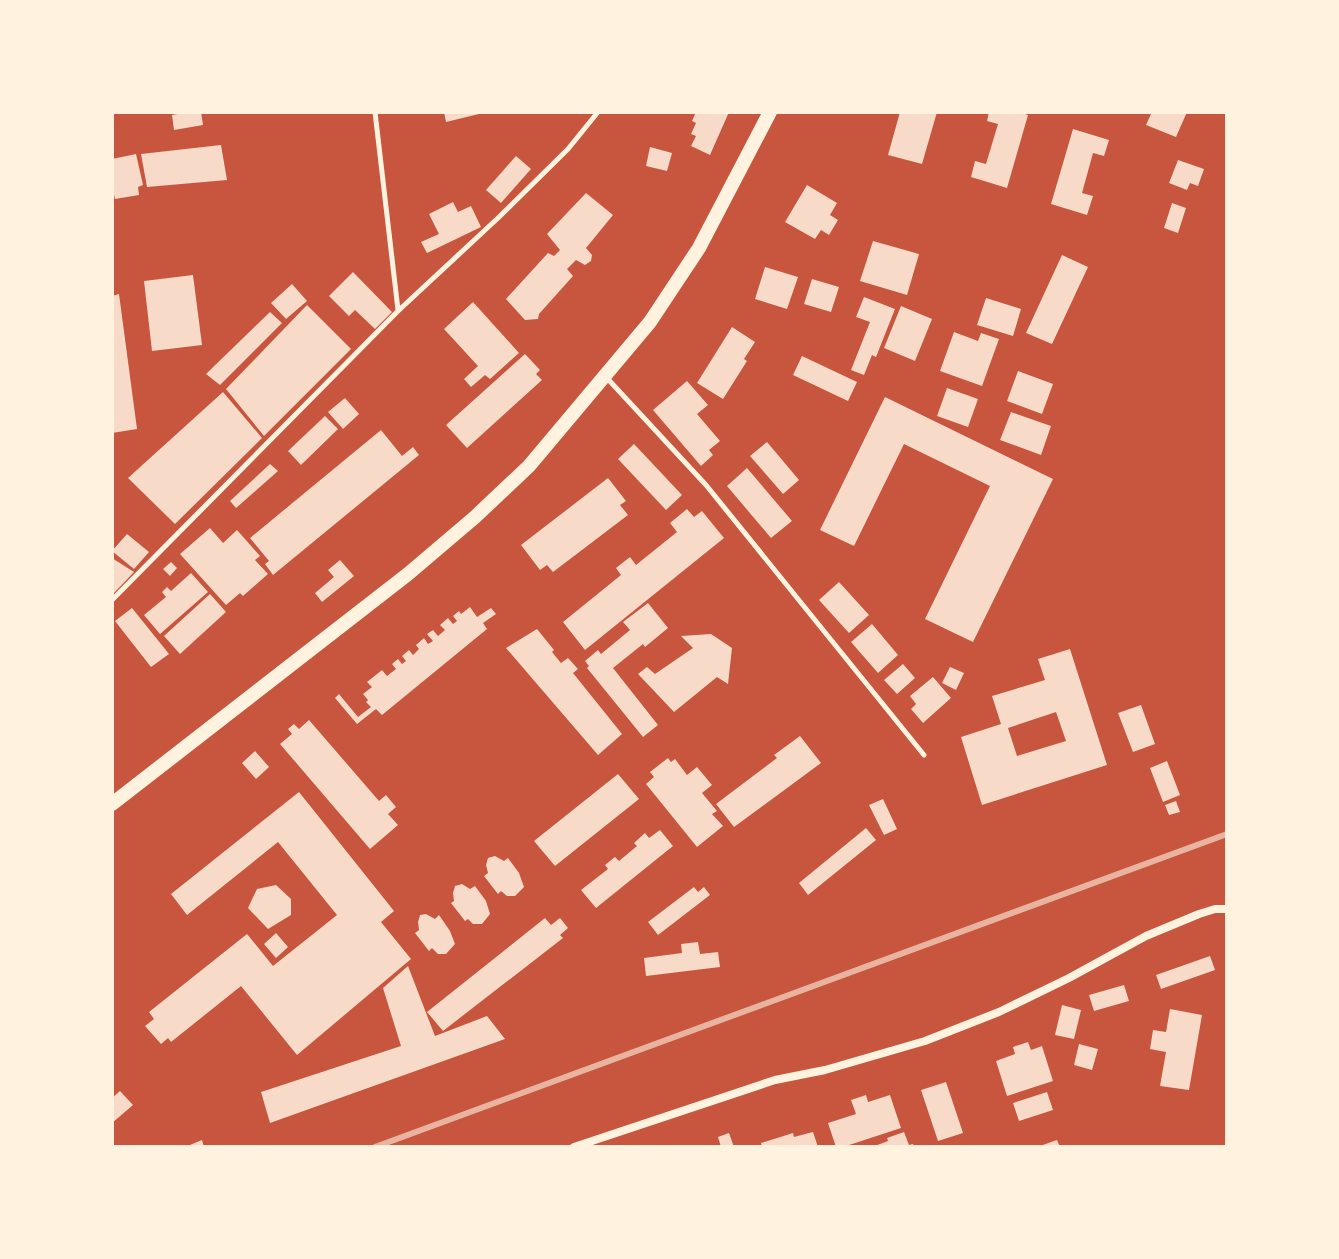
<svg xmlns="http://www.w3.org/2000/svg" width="1339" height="1259" viewBox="0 0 1339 1259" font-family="'Open Sans',sans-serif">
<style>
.building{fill:#f7dbc8;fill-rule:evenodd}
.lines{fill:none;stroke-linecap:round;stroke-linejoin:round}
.service{stroke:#fff3e0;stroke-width:5}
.minor{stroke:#fff3e0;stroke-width:8}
.secondary{stroke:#fff3e0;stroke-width:14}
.rail{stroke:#e9b49f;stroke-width:6}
</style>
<rect width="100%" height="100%" fill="#c8553d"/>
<g class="building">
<path d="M188 112H201L203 125 174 130 172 115Z"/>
<path d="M444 112H483V113L446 122Z"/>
<path d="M696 112H729L710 155 691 146 696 136 691 134 696 123 692 121Z"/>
<path d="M900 112H937L922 164 888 155Z"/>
<path d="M989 112H1018L1028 115 1007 188 971 177 975 161 986 164 998 124 987 121Z"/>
<path d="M1152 112H1187L1176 137 1146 125Z"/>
<path d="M1073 129 1109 140 1104 156 1093 153 1082 193 1093 196 1087 215 1051 204Z"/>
<path d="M221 145 227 180 147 187 141 154Z"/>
<path d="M650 147 672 153 667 171 646 166Z"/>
<path d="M136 154 143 185 138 187 139 195 115 199 112 185V159Z"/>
<path d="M516 156 531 169 501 203 486 190Z"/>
<path d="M1178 160 1204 169 1198 186 1190 183 1187 190 1169 183Z"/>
<path d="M807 185 837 203 830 215 838 220 829 235 821 230 815 239 785 222Z"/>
<path d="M586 193 613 215 586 248 592 255 591 261 585 265 576 260 567 269 573 276 539 314 538 319 525 320 506 299 548 253 554 256 560 250 547 234Z"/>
<path d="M453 202 458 212 471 206 481 227 427 253 421 242 439 234 429 214Z"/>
<path d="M1172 203 1186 208 1178 233 1164 228Z"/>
<path d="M873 241 919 254 907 295 860 281Z"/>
<path d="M1062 255 1088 267 1052 344 1026 333Z"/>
<path d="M765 267 798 277 787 309 755 299Z"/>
<path d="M353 272 392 312 375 329 355 310 349 316 329 296Z"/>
<path d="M193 275 202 345 152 351 144 281Z"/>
<path d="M812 279 839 287 831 312 804 304Z"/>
<path d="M292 284 307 301 286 319 271 303Z"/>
<path d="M119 294 137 429 112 433V296Z"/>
<path d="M864 297 895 309 876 357 872 355 864 375 851 370 870 322 856 317Z"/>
<path d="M986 298 1021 309 1013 336 977 325Z"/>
<path d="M473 302 519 353 490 379 485 375 471 387 464 379 478 366 444 329Z"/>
<path d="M307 305 351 349 264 436 226 389Z"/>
<path d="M901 306 932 319 915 361 884 348Z"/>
<path d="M270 312 282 323 220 385 206 374Z"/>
<path d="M732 327 755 342 744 359 747 361 723 399 697 383Z"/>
<path d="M954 332 978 341 981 333 999 339 982 386 940 371Z"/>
<path d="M525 354 540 370 536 374 542 380 467 448 446 425Z"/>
<path d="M802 356 857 382 848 401 793 375Z"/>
<path d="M1018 371 1053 384 1042 414 1007 401Z"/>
<path d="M687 381 708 405 697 414 720 441 709 450 713 455 701 466 653 410Z"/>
<path d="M947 388 978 399 968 427 937 416Z"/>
<path d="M223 392 262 438 175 524 128 478Z"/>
<path d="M885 397 1053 479 973 642 925 619 990 486 904 444 854 546 820 530Z"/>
<path d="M345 398 359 414 343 429 328 412Z"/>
<path d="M1011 412 1051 426 1041 455 1000 440Z"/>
<path d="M325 416 338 429 301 465 288 451Z"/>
<path d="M381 430 402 456 413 447 419 455 273 575 265 564 269 561 250 538Z"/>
<path d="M767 442 799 480 783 494 750 456Z"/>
<path d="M634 444 682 495 666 510 618 459Z"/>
<path d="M270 464 278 471 236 508 230 501Z"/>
<path d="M747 468 792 521 771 538 727 486Z"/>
<path d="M608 478 626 501 620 505 628 515 553 572 547 565 540 570 521 545Z"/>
<path d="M687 509 694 517 702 511 724 538 585 650 563 622 621 575 616 568 630 557 636 565 677 532 670 523Z"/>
<path d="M210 528 223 543 237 530 260 556 255 560 268 574 243 596 240 593 226 605 180 554Z"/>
<path d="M127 534 149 552 134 569 112 551Z"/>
<path d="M112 558 134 572 112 595Z"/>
<path d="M340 560 354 576 322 602 315 593 334 577 328 570Z"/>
<path d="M171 562 177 568 170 576 163 569Z"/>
<path d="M191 573 208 592 160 634 144 615 166 597 162 592 167 587 171 591Z"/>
<path d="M839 582 869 615 849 633 819 600Z"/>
<path d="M210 594 226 612 180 654 164 636Z"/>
<path d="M648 603 668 628 645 647 643 644 613 668 658 725 643 737 587 668 589 666 585 661 598 650 601 654 630 630 623 622Z"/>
<path d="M470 607 477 617 491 608 496 614 483 623 487 629 382 715 376 709 357 724 335 698 339 694 358 717 371 707 366 702 368 700 363 694 372 687 367 682 382 670 387 676 396 669 392 664 398 659 402 664 406 661 402 656 409 650 413 655 419 649 416 645 424 638 428 644 433 641 427 634 433 630 438 636 445 630 440 625 448 618 453 624 457 621 453 616 459 611 461 614Z"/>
<path d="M132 608 169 654 151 667 115 621Z"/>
<path d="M872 624 898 655 878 673 851 642Z"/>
<path d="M537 629 554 650 552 652 561 663 568 658 578 669 573 673 622 734 598 755 506 648Z"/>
<path d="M711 634 732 648 728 684 717 677 674 712 638 674 647 667 655 674 693 648 681 636Z"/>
<path d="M1070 649 1107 765 982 805 961 737 1001 724 992 696 1045 680 1038 659ZM1056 712 1066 741 1017 756 1008 728Z"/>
<path d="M903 664 915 678 897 694 884 680Z"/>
<path d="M950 667 964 673 956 690 942 683Z"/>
<path d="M933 677 951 698 923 723 911 709 916 704 910 696Z"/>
<path d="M1141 705 1155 744 1133 752 1118 713Z"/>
<path d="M309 720 379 801 386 795 396 807 388 814 398 825 370 849 280 744 292 734 288 729 294 724 299 729Z"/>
<path d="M800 736 821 763 734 827 716 804 777 758 774 755Z"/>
<path d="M255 751 269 767 256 779 242 763Z"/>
<path d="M668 758 671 762 675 759 687 775 697 767 712 785 702 793 717 811 712 814 723 826 697 847 646 784 654 777 650 772Z"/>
<path d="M1167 761 1180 795 1163 802 1150 768Z"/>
<path d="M618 774 639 799 555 866 534 841Z"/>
<path d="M299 792 394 911 381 922 411 959 297 1055 241 986 171 1042 168 1038 161 1044 145 1026 154 1019 149 1012 247 934 273 966 337 915 278 842 187 915 171 894Z"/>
<path d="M883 799 897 829 884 835 869 805Z"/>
<path d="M1176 801 1180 812 1169 815 1165 805Z"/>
<path d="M866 828 876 840 808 895 799 883Z"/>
<path d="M660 830 673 846 596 908 581 890 608 869 605 865 615 857 619 861 637 846 634 843 645 833 649 838Z"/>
<path d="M495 856 504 861 508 858 519 873 524 887 515 896H507L501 891 498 894 484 876 488 873 486 865 488 858Z"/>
<path d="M462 884 470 889 475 886 486 901 490 914 482 924H473L468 919 465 921 451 903 454 901 453 893 455 886Z"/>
<path d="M276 885 291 899V915L268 929 248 908 257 889Z"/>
<path d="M694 887 698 892 704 887 710 895 658 935 648 922Z"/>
<path d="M426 914 435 919 439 915 450 931 455 944 446 954H438L432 948 429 951 415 933 419 930 418 922 420 915Z"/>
<path d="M545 918 551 925 560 918 568 928 560 935 563 938 443 1031 427 1012Z"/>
<path d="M276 933 288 947 276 958 264 944Z"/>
<path d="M698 942 700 954 718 952 720 967 646 976 644 958 682 953 681 944Z"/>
<path d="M1210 956 1215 970 1161 989 1156 975Z"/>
<path d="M408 966 435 1036 487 1016 505 1039 270 1123 261 1092 401 1046 383 988Z"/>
<path d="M1124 985 1129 1001 1094 1011 1089 995Z"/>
<path d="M1062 1005 1081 1010 1074 1039 1055 1035Z"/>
<path d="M1170 1009 1202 1015 1189 1090 1160 1086 1166 1052 1150 1049 1153 1030 1166 1032Z"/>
<path d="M1028 1042 1031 1050 1042 1046 1053 1081 1007 1096 996 1061 1015 1054 1013 1047Z"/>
<path d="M1079 1044 1098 1049 1092 1070 1074 1065Z"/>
<path d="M946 1082 963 1133 938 1141 921 1090Z"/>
<path d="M120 1091 133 1105 112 1123V1098Z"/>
<path d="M1047 1092 1053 1110 1019 1121 1013 1103Z"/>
<path d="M866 1095 868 1102 890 1095 901 1128 843 1147H836L828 1123 856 1114 851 1100Z"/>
<path d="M813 1132 818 1147H762L761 1143 793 1133 794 1137Z"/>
<path d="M904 1132 909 1145 913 1144 914 1147H872L888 1141 887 1138Z"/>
<path d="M729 1133 734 1147H721L718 1137Z"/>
<path d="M202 1140 204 1147H185Z"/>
<path d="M1057 1140 1060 1147H1037Z"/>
</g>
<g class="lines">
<g class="service">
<path d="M375 112 398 310"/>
<path d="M606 377 706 485 924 755"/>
<path d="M112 600 398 311 498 218 568 149 598 112"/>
</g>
<path class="minor" d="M574 1147 775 1080 825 1070 925 1041 999 1012 1069 978 1146 936 1199 914 1215 909H1227"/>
<path class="secondary" d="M112 804 408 574 475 517 529 466 650 322 699 248 770 112"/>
<path class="rail" d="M375 1147 1227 834"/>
</g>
<rect width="1339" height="1259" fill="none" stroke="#fff3e0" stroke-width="228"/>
</svg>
